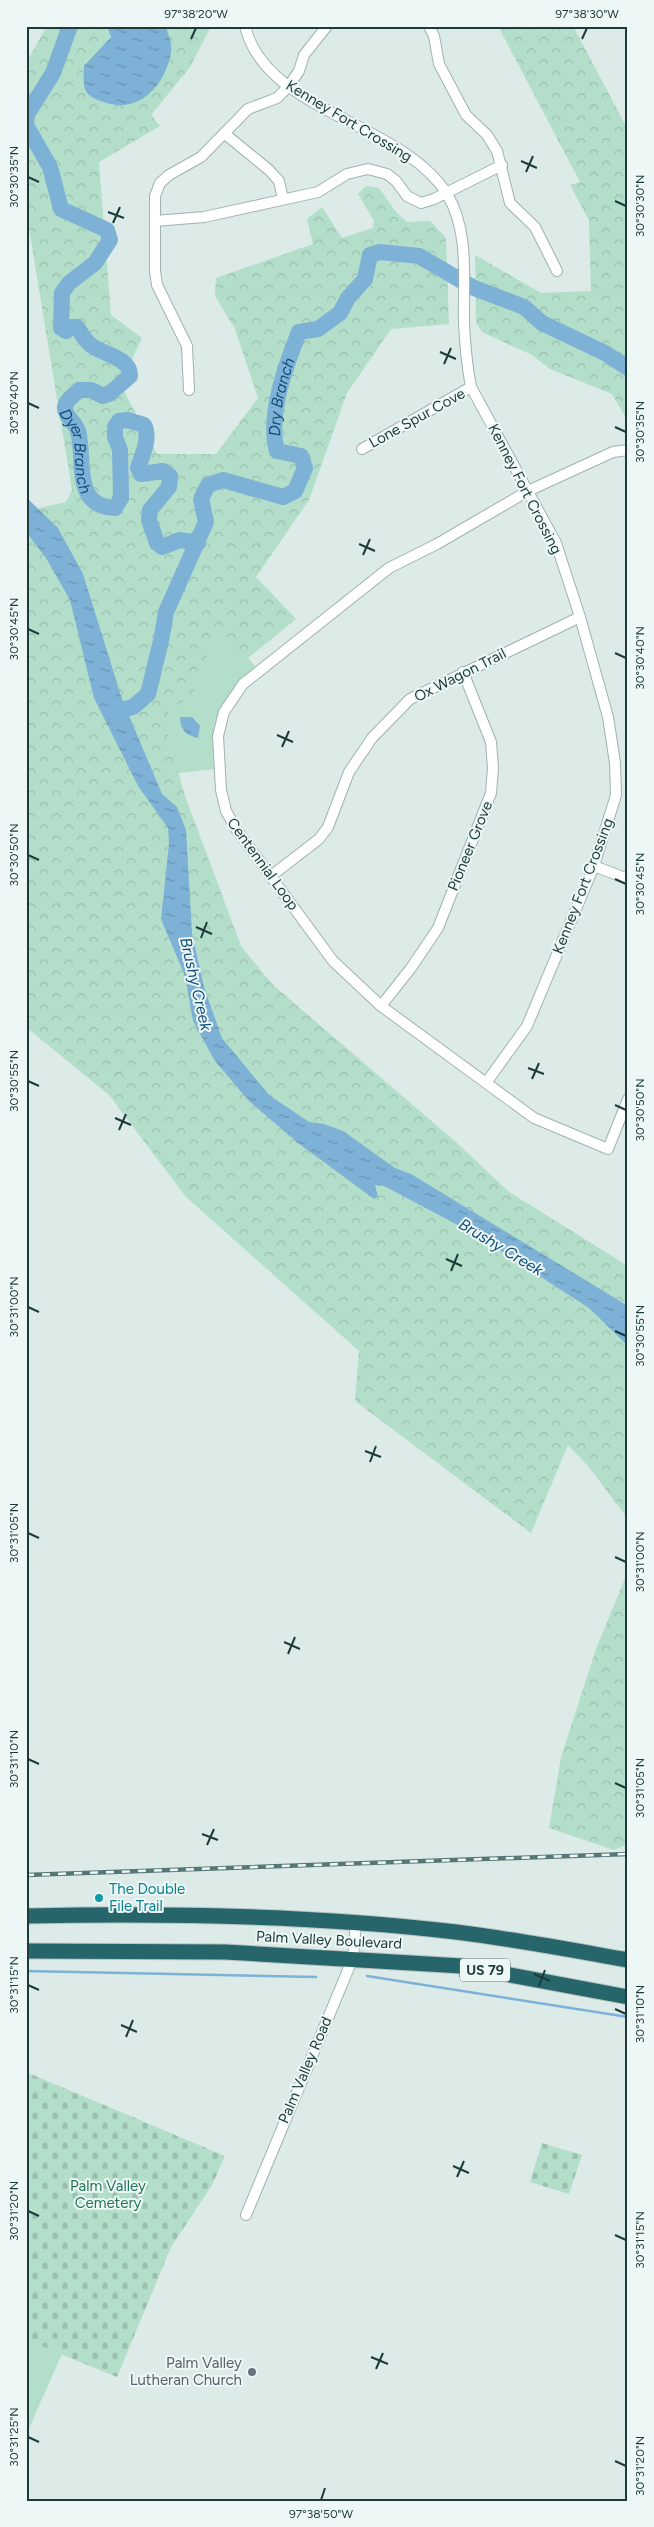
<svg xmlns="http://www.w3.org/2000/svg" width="654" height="2527" viewBox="0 0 654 2527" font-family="Figtree,sans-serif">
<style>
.forest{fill:url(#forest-crowns)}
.cemetery{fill:url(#cemetery-stones)}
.park{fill:#b3deca}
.water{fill:url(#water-ripples)}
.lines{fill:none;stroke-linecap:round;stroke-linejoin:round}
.stream{stroke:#7eb1d6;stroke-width:2.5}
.river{stroke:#7eb1d6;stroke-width:16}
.minor-casing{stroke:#9fb2b1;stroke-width:12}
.highway-casing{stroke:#bbc4c4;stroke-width:17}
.minor{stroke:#fff;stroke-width:10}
.highway{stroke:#26666a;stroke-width:15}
.rail-casing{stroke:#577777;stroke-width:4.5}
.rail{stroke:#edf7f5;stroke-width:2.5;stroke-dasharray:8;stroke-linecap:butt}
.ticks{fill:none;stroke:#1d3b3b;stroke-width:2}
.culture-dot{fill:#0f9aa8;stroke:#edf7f5;stroke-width:2}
.worship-dot{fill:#6b7280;stroke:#edf7f5;stroke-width:2}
.labels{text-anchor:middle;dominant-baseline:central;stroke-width:4;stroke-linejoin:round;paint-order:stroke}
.shield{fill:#edf7f5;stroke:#5b7373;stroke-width:1}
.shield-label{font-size:14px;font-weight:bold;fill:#1d3b3b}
.street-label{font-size:15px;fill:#1d3b3b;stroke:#edf7f5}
.culture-label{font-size:15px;fill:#0d838f;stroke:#edf7f5;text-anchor:start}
.park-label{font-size:15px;fill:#247559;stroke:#edf7f5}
.worship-label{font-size:15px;fill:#5b616d;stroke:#edf7f5;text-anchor:end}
.water-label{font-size:16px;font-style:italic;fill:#124e7c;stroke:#edf7f5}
.neatline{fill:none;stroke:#1d3b3b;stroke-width:2}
.ticks-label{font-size:12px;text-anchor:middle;fill:#1d3b3b}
</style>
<defs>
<pattern id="forest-crowns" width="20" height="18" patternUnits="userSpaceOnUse" patternTransform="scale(1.25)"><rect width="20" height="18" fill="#b3deca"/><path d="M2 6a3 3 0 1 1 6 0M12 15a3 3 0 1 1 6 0" fill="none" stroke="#9abfae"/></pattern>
<pattern id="cemetery-stones" width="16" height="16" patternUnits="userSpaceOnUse" patternTransform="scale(1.25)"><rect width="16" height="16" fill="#b3deca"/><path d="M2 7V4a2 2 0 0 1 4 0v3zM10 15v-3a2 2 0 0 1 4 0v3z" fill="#9abfae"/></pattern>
<pattern id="water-ripples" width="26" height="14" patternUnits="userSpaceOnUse" patternTransform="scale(1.25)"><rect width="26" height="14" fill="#7eb1d6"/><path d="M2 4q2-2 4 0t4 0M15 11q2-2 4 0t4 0" fill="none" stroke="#6791af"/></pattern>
</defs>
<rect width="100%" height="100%" fill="#dceae8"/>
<g class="forest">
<path d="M47 26H107L111 37 104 45 172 51 166 26H211L190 67 151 115 160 126 99 162 111 315 142 338 129 366 123 389 157 454H216L258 398 235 329 215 296 216 278 313 244 307 219 322 207 342 238 373 228 374 221 358 194 366 186 379 188 397 213 407 222 430 221 446 238 449 324 391 329 347 393 309 500 256 577 296 619 248 658 221 636 196 694 165 724 185 796 241 946 272 984 457 1143 509 1192 628 1266V1519L588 1466 568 1445 531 1533 355 1401 359 1351 186 1197 109 1095 26 1027V502L35 509 66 502 72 490 26 210V63Z"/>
<path d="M498 26H573L628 130V421L612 394 550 369 532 355 482 332 476 322 475 255 541 293 591 291 589 220 570 185 580 182Z"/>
<path d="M628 1571V1844L614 1850 549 1828 561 1757 596 1649Z"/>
</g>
<g class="cemetery">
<path d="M26 2072 225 2156 212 2185 171 2247 117 2377 26 2340Z"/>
<path d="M542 2143 582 2155 569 2194 530 2182Z"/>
</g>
<g class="park">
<path d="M221 635 248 658 256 667C216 705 211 714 214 769L178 773 165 724 169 710 196 694 192 679Z"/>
<path d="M26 2340 62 2354 26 2435Z"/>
</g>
<g class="water">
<path d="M107 26H166C168 34 173 45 171 53 165 85 139 115 104 102 97 100 88 97 85 89 83 83 84 72 84 66L111 37Z"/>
<path d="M26 497 58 528 83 574 122 699 162 794 177 807 186 830 192 933 204 987 222 1038 269 1095 309 1122 324 1124 343 1131 395 1168 411 1174 628 1306V1346L589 1308 473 1233 384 1186 375 1185 378 1197 374 1199 298 1143 249 1101 215 1061 193 1021 185 976 161 919 169 844 168 828 138 786 94 698 70 600 46 558 26 532Z"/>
<path d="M180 717H192L200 726 198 738C186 736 180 729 180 717Z"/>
</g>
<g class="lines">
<g class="stream">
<path d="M26 1971 316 1977"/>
<path d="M367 1976 628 2017"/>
</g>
<g class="river">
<path d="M26 116 53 73 70 26"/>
<path id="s1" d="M26 121 27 127 50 167 61 209 107 230 110 240 95 263 69 283 62 293 61 328 66 331 72 327H77C81 333 86 342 92 346 103 354 131 358 130 376L109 394 103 396 91 390H79C74 395 66 400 65 407 64 416 76 423 78 431 86 459 71 506 115 508L121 498 120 450 115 437V427L119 421 127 420 144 425C151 438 142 455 138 468L141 474 163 471 170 476 169 487 150 510 149 520 157 543 162 547 180 540 198 543"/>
<path id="s2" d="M113 712 133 707 148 694 161 641 166 612 206 522 201 499 208 485 223 480 283 497 295 491 305 468 301 456 277 451C267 416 286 365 299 332L318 329 340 313 348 298 365 279 370 255 380 252 419 256 474 288 524 307 542 323 605 353 628 368"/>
</g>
<g class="minor-casing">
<g id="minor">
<path d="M245 26C265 112 402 122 447 194 470 232 463 281 464 323 465 345 467 366 471 387L556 543 580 617 608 717 615 763 616 795 594 866 527 1026 486 1083"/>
<path d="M429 26 434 36 439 64 466 115 487 135 497 151 510 203 535 227 557 271"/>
<path d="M225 134 269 170 279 181 283 199"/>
<path d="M155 221 204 217 318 192 347 174 368 169 387 174 396 181 407 196 421 203 434 199 502 165"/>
<path d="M189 390 187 346 157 285 155 271V196L160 183 169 175 201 157 248 109 277 98 288 87 299 71 304 55 327 26"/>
<path d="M362 449 471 387"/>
<path d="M628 450 613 452 528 491 437 544 389 568 243 684 224 712 218 736 221 790 226 811 236 829 333 961 381 1006 534 1118 608 1149 628 1099"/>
<path d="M594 866 628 879"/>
<path d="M271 876 319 839 328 827 349 772 372 738 410 699 580 617"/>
<path d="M381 1006 411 968 438 928 491 793 493 768 491 742 463 672"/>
<path d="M246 2215 353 1958 356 1923"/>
</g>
</g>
<g class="highway-casing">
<g id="highway">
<path d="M26 1916C169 1913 314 1915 456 1932 513 1939 571 1950 628 1960"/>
<path d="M26 1951 225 1952 462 1966 628 1997"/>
</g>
</g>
<use href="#minor" class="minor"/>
<use href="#highway" class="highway"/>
<g class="rail-casing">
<path id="rail" d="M26 1875 628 1854"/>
</g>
<use href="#rail" class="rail"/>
</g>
<path class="ticks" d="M191 39 196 28M582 39 587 28M521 161 537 168M526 172 533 156M28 177 39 182M615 201 626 206M108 212 124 218M113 223 120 207M440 352 456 359M444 364 451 348M28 403 39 408M615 427 626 432M359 544 375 551M363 555 370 539M28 629 39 634M615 653 626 658M277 735 293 742M282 747 289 731M28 855 39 860M615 879 626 884M196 927 212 934M201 938 207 922M528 1068 544 1074M532 1079 539 1063M28 1081 39 1086M615 1105 626 1110M115 1118 131 1125M119 1130 126 1114M446 1259 462 1266M451 1271 458 1254M28 1307 39 1312M615 1331 626 1336M365 1451 381 1457M370 1462 376 1446M28 1533 39 1538M615 1557 626 1562M284 1642 300 1649M288 1654 295 1637M28 1759 39 1764M615 1783 626 1788M202 1834 218 1840M207 1845 214 1829M534 1974 550 1981M28 1985 39 1990M539 1986 545 1970M615 2009 626 2014M121 2025 137 2032M126 2037 133 2020M453 2166 469 2173M457 2177 464 2161M28 2211 39 2216M615 2235 626 2240M371 2357 388 2364M376 2369 383 2353M28 2437 39 2442M615 2461 626 2466M321 2500 325 2488"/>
<circle class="culture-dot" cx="99" cy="1898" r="5"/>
<circle class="worship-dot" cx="252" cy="2372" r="5"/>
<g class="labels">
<rect class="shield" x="460" y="1958.5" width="50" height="23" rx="4"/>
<g class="shield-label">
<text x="485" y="1970">US 79</text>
</g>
<g class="street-label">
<text transform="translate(349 121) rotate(31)">Kenney Fort Crossing</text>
<text transform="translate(417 418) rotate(-29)">Lone Spur Cove</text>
<text transform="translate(525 489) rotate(63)">Kenney Fort Crossing</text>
<text transform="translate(460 675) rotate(-27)">Ox Wagon Trail</text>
<text transform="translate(470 846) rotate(-68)">Pioneer Grove</text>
<text transform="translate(263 864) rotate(54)">Centennial Loop</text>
<text transform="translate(583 886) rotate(-69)">Kenney Fort Crossing</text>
<text transform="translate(329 1940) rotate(3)">Palm Valley Boulevard</text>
<text transform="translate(305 2070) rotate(-67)">Palm Valley Road</text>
</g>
<g class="culture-label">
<text x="109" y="1889">The Double<tspan x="109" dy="17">File Trail</tspan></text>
</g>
<g class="park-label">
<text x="108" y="2186">Palm Valley<tspan x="108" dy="17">Cemetery</tspan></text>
</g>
<g class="worship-label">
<text x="242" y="2363">Palm Valley<tspan x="242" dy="17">Lutheran Church</tspan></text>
</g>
<g class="water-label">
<text stroke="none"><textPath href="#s2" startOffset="471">Dry Branch</textPath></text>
<text stroke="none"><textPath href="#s1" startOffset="486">Dyer Branch</textPath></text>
<text transform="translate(196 984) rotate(77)">Brushy Creek</text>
<text transform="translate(501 1247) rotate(31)">Brushy Creek</text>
</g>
</g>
<rect width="654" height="2527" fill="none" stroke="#edf7f5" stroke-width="55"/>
<rect x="28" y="28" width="598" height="2472" class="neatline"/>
<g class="ticks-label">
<text x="196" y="18">97°38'20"W</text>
<text x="587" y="18">97°38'30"W</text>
<text transform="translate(14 177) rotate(-90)" y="4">30°30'35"N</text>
<text transform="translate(640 206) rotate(-90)" y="4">30°30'30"N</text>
<text transform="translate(14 403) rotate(-90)" y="4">30°30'40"N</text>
<text transform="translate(640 432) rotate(-90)" y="4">30°30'35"N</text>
<text transform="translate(14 629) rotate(-90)" y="4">30°30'45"N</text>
<text transform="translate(640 658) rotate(-90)" y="4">30°30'40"N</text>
<text transform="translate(14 855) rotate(-90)" y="4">30°30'50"N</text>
<text transform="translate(640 884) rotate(-90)" y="4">30°30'45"N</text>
<text transform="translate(14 1081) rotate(-90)" y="4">30°30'55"N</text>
<text transform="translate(640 1110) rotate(-90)" y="4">30°30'50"N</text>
<text transform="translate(14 1307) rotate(-90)" y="4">30°31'00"N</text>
<text transform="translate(640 1336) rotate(-90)" y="4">30°30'55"N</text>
<text transform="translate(14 1533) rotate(-90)" y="4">30°31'05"N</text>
<text transform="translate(640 1562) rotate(-90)" y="4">30°31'00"N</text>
<text transform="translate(14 1759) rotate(-90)" y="4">30°31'10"N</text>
<text transform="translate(640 1788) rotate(-90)" y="4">30°31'05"N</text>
<text transform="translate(14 1985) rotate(-90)" y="4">30°31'15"N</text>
<text transform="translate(640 2014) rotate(-90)" y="4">30°31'10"N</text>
<text transform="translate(14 2211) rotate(-90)" y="4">30°31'20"N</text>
<text transform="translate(640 2240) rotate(-90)" y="4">30°31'15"N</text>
<text transform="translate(14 2437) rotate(-90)" y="4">30°31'25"N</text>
<text transform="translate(640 2466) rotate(-90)" y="4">30°31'20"N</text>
<text x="321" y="2518">97°38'50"W</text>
</g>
</svg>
